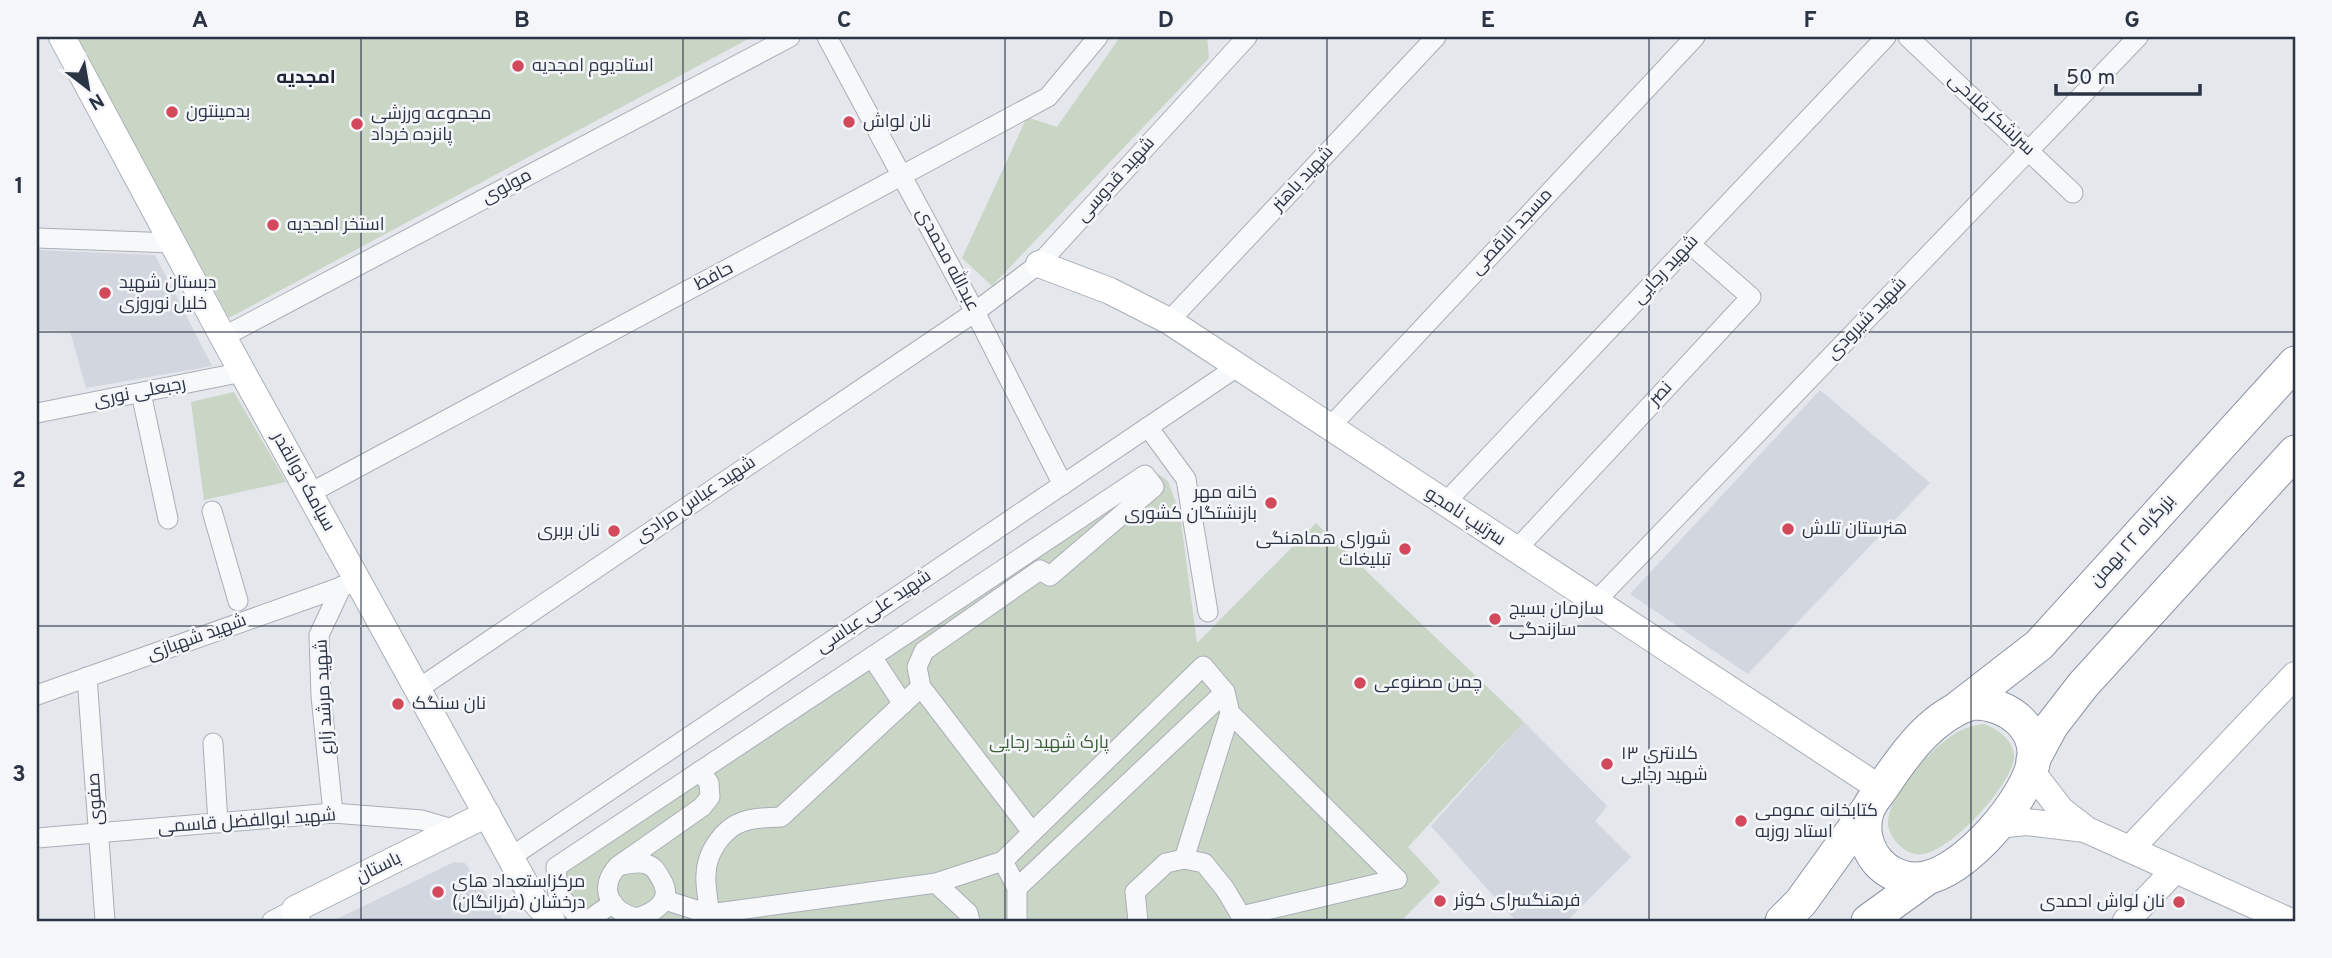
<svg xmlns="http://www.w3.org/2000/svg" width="2332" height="958" viewBox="0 0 2332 958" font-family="Overpass,Cairo,sans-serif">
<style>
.built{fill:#d2d6de}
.green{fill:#c9d6c5}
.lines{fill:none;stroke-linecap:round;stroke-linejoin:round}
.street-casing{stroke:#a9aeb7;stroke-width:21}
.secondary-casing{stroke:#a9aeb7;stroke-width:28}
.highway-casing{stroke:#8b94a3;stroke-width:35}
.street{stroke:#f7f8fa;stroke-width:19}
.secondary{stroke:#fff;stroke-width:26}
.highway{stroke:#fff;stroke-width:33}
.grid{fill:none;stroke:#2b3445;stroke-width:2;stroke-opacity:0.55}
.poi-dot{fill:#d1495b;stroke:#f4f6f9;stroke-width:2.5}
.labels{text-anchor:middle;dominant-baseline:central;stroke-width:5;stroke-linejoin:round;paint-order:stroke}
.poi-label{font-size:18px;fill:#2b3445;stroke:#f4f6f9;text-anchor:start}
.street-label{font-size:18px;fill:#2b3445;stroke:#f4f6f9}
.park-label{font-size:18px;fill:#3f6138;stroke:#f4f6f9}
.neighbourhood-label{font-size:19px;font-weight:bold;fill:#1d2536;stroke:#f4f6f9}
.neatline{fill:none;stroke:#2b3445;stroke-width:2.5}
.grid-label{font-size:23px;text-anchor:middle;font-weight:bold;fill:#2b3445}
</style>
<rect width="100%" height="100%" fill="#e4e7ec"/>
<g class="built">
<path d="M37 250 155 255 212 366 86 388 70 331 37 330Z"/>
<path d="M1820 390 1930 483 1748 674 1630 594Z"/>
<path d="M1524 722 1607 806 1595 821 1631 857 1567 921H1516L1431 826Z"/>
<path d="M454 862 465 863 504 921H333Z"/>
</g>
<g class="green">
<path d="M76 37H752L229 318Z"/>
<path d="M1120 37H1207L1209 58 992 286 962 258 1027 117 1057 127Z"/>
<path d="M234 392 286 482 204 500 191 402Z"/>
<path d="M1145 465 1168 481 1180 514 1197 643 1316 523 1524 722 1408 847 1440 882 1401 921H579L548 865Z"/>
<path d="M1983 724C1997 728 2015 741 2014 758 2012 785 1944 861 1915 854 1907 852 1902 848 1897 843 1893 838 1888 830 1888 824 1887 795 1931 749 1953 735 1963 728 1972 726 1983 724Z"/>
</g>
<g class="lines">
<g class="street-casing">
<g id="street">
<path d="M827 37 975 312 1063 485"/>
<path d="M1908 37 2073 193"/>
<path d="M37 238 173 243"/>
<path d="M1169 321 1436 37"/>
<path d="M223 337 790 37"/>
<path d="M141 393 168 519"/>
<path d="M37 413 243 372"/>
<path d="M1148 427 1186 479 1208 612"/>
<path d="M1329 428 1695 37"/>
<path d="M310 493 1048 97 1098 37"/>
<path d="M1445 503 1886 37"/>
<path d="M212 511 238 601"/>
<path d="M1516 550 1751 297 1690 244"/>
<path d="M1595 602 2138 37"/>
<path d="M872 657 903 704"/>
<path d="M87 677 105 921"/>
<path d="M418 689 975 312 1039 264 1247 37"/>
<path d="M37 695 358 581"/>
<path d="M213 743 218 823"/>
<path d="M333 813 321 696 319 635 342 586"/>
<path d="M37 838 333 813 422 820 456 830"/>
<path d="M511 857 1237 367"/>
<path d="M1184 859 1230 713"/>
<path d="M1003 861 1203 666 1225 692 1230 713 1397 879"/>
<path d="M618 866C627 864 637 861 646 864 654 866 657 872 661 879 674 900 656 912 637 918 610 912 597 888 618 866L702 807 710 797 709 783 700 771"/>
<path d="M936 883 968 913 970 921"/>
<path d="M1017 888 1225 692"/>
<path d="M665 900 709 914 936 883 1003 861 1017 888V921"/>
<path d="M1241 916 1397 879"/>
<path d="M272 921 295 909"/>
<path d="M582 921 558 894 556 867 1145 475 1154 487 1050 576 1040 570 924 651 917 667 921 687 1032 832"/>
<path d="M587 921 613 903"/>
<path d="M701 921 709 914C709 901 705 888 706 875 706 854 722 829 742 822 754 817 768 818 781 817L921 687"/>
<path d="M1138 921 1135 892 1166 863 1184 859 1204 863 1225 889 1241 916V921"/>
</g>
</g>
<g class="secondary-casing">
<g id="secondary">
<path d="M62 37 223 337 534 900 552 921"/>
<path d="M1039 264 1110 291 1169 321 1881 789"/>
<path d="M2031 771 2061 810 2087 830 2289 921"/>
<path d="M1996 825 2026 822 2085 829"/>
<path d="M2130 849 2295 675"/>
<path d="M297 921 295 909 487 814"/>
<path d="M2126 921 2175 870"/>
</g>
</g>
<g class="highway-casing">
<g id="highway">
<path d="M1972 703C2009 702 2045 731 2031 771 2018 809 1958 880 1915 879 1901 879 1887 872 1878 862 1866 848 1862 829 1867 812 1870 802 1879 793 1884 785 1906 752 1933 715 1972 703Z"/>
<path d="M1959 707 2039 645 2295 363"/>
<path d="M2033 760 2052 725 2083 685 2295 452"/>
<path d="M1782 921 1801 902 1868 809"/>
<path d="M1868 921 1926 879"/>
</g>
</g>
<use href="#street" class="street"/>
<use href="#secondary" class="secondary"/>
<use href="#highway" class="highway"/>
</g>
<path class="grid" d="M361 37V921M683 37V921M1005 37V921M1327 37V921M1649 37V921M1971 37V921M37 332H2295M37 626H2295"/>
<g class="poi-dot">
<circle cx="518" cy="66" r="7"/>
<circle cx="172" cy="112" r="7"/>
<circle cx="849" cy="122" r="7"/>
<circle cx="357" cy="124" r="7"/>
<circle cx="273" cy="225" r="7"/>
<circle cx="105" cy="293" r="7"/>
<circle cx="1271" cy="503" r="7"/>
<circle cx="1788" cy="529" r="7"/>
<circle cx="614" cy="531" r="7"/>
<circle cx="1405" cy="549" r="7"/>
<circle cx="1495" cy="619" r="7"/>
<circle cx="1360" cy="683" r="7"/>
<circle cx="398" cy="704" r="7"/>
<circle cx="1607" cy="764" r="7"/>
<circle cx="1741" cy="821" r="7"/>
<circle cx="438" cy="892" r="7"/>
<circle cx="1440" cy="901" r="7"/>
<circle cx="2179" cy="902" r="7"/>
</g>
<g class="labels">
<g class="poi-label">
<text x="532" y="66">استادیوم امجدیه</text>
<text x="186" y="112">بدمینتون</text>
<text x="371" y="114">مجموعه ورزشی<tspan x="371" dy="21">پانزده خرداد</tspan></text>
<text x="863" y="122">نان لواش</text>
<text x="287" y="225">استخر امجدیه</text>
<text x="119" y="283">دبستان شهید<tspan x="119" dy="21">خلیل نوروزی</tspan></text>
<text x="1257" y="493" text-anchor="end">خانه مهر<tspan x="1257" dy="21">بازنشتگان کشوری</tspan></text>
<text x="1802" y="529">هنرستان تلاش</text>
<text x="600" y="531" text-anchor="end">نان بربری</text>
<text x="1391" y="539" text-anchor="end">شورای هماهنگی<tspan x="1391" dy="21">تبلیغات</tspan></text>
<text x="1509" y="609">سازمان بسیج<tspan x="1509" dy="21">سازندگی</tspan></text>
<text x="1374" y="683">چمن مصنوعی</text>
<text x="412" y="704">نان سنگک</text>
<text x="1621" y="754">کلانتری ۱۳<tspan x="1621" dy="21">شهید رجایی</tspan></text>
<text x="1755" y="811">کتابخانه عمومی<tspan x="1755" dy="21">استاد روزبه</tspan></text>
<text x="452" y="882">مرکزاستعداد های<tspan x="452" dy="21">درخشان (فرزانگان)</tspan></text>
<text x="1454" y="901">فرهنگسرای کوثر</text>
<text x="2165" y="902" text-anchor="end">نان لواش احمدی</text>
</g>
<g class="street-label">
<text transform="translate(1991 115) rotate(43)">سرلشکر فلاحی</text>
<text transform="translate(1303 179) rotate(-47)">شهید باهنر</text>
<text transform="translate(1116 180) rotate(-48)">شهید قدوسی</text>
<text transform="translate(507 187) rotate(-28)">مولوی</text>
<text transform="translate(1512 232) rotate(-47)">مسجد الاقصی</text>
<text transform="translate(947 260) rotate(62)">عبدالله محمدی</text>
<text transform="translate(1666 270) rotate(-47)">شهید رجایی</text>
<text transform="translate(714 277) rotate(-28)">حافظ</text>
<text transform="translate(1867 319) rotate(-46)">شهید شیرودی</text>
<text transform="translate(140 393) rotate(-11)">رجبعلی نوری</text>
<text transform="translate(1661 394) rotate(-47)">نصر</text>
<text transform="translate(303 482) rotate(61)">سیامک ذوالقدر</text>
<text transform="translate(696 500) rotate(-34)">شهید عباس مرادی</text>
<text transform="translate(1465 517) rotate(33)">سرتیپ نامجو</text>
<text transform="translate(2133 541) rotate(-48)">بزرگراه ۲۲ بهمن</text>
<text transform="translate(874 612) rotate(-34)">شهید علی عباسی</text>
<text transform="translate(197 638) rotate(-20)">شهید شهبازی</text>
<text transform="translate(325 697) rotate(-93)">شهید مرشد زارع</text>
<text transform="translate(96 799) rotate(-94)">صفوی</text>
<text transform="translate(247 822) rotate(-4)">شهید ابوالفضل قاسمی</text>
<text transform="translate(379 868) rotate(-26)">باستان</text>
</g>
<g class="park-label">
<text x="1049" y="743">پارک شهید رجایی</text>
</g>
<g class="neighbourhood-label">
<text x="306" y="78">امجدیه</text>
</g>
</g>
<rect width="2332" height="958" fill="none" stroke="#f4f6f9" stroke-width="77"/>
<g transform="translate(88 88) rotate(149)" stroke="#f4f6f9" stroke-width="5" paint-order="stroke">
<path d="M0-5L12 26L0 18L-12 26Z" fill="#2b3445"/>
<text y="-10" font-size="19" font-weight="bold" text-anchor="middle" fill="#2b3445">N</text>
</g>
<path d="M2056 84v10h144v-10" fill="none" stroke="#2b3445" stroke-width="3.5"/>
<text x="2066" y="84" font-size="21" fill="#2b3445" stroke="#f4f6f9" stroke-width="5" paint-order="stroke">50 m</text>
<rect x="38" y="38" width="2256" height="882" class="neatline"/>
<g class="grid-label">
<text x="200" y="27">A</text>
<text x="522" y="27">B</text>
<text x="844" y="27">C</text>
<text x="1166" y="27">D</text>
<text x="1488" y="27">E</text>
<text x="1810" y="27">F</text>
<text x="2132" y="27">G</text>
<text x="19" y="193">1</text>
<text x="19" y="487">2</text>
<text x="19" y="781">3</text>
</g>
</svg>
